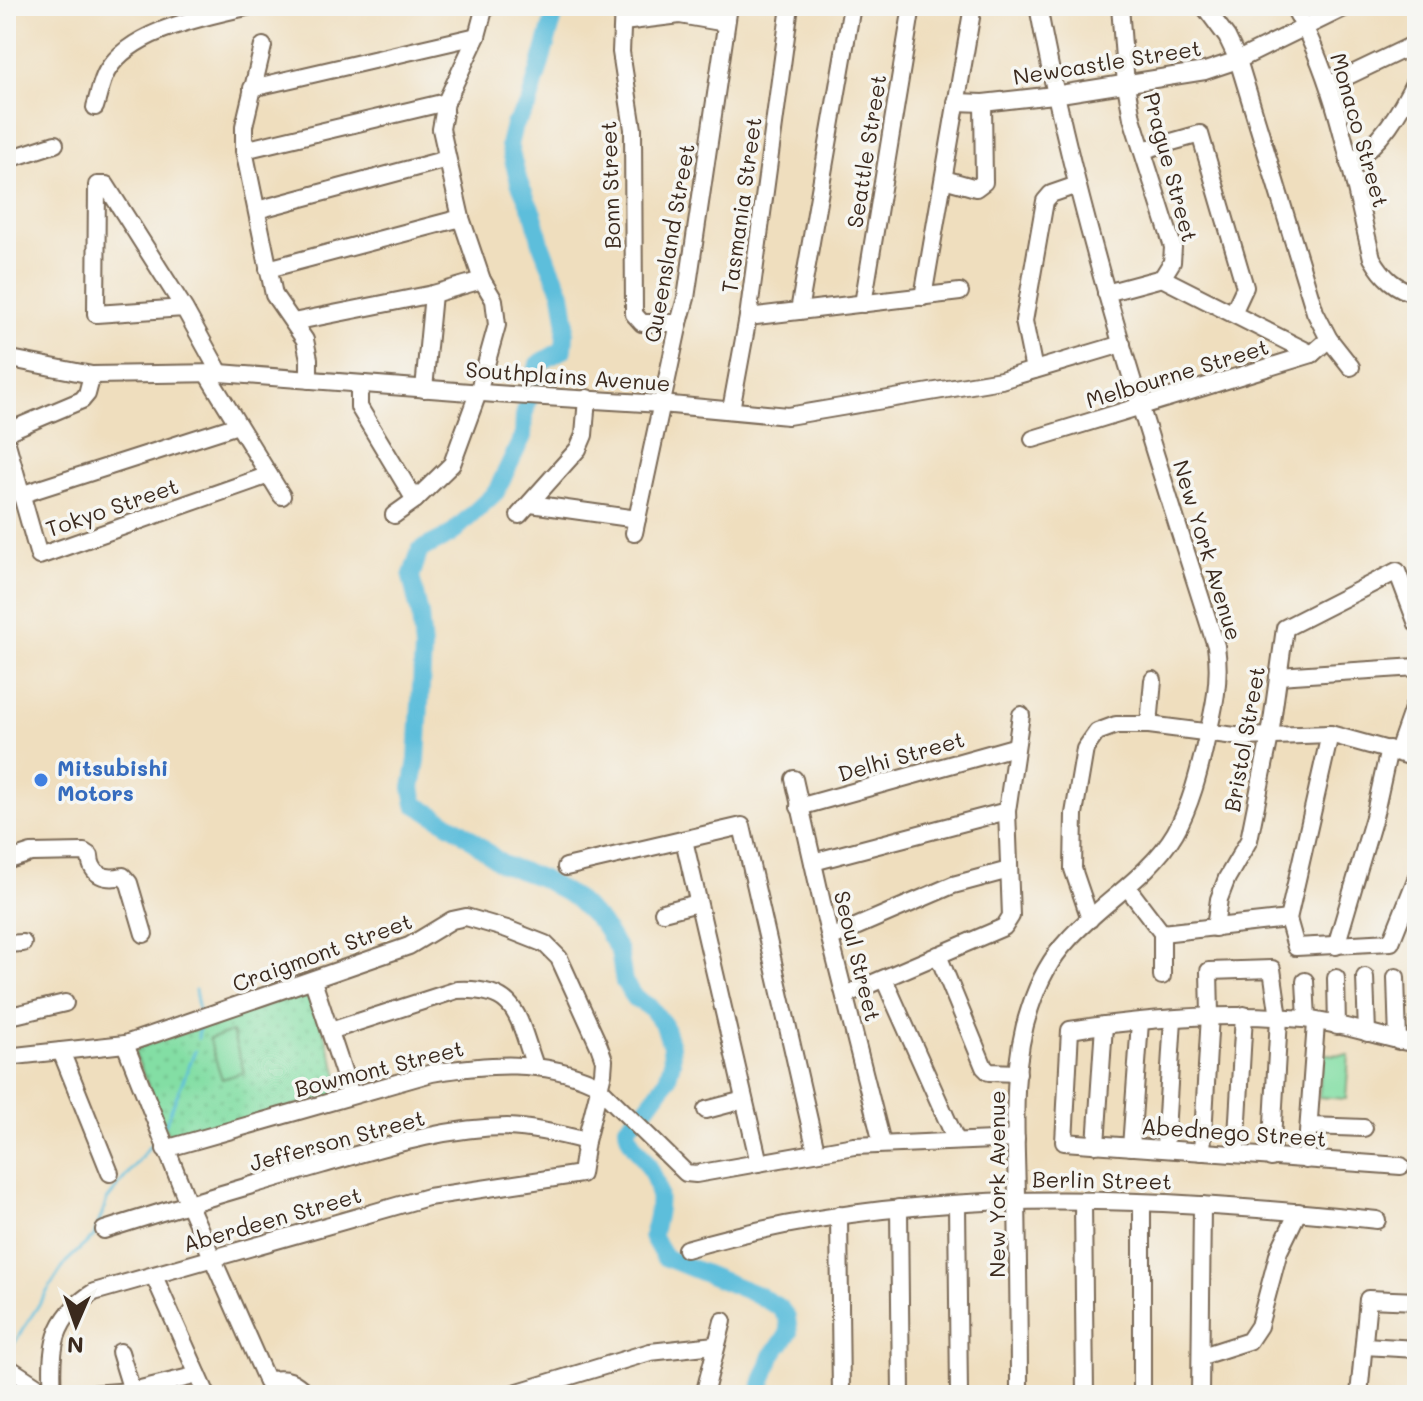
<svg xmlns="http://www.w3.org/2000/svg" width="1423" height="1401" viewBox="0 0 1423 1401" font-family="Mali,sans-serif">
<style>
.park{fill:url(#park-dots);stroke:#5f8461;stroke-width:2}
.pitch{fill:#83dea4;stroke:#5f8461;stroke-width:2}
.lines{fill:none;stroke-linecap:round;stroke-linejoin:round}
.stream{stroke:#5dbedb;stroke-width:3}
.river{stroke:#5dbedb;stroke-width:18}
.minor-casing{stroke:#7a6956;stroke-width:20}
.minor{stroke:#fff;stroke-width:16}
.shop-dot{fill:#3f7fe0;stroke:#f6f6f2;stroke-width:3}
.labels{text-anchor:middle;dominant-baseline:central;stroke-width:7;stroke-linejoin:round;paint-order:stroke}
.street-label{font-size:22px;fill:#3b2a1e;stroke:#f6f6f2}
.shop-label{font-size:22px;font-weight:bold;fill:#366cbe;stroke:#f6f6f2;text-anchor:start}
</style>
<defs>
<pattern id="park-dots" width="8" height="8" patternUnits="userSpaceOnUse" patternTransform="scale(2)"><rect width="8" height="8" fill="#83dea4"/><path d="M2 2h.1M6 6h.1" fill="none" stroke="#72bf8d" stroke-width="1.8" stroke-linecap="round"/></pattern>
</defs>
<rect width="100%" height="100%" fill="#f6f6f2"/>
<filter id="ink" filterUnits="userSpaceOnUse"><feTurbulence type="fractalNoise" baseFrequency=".0125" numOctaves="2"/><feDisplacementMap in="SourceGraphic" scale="16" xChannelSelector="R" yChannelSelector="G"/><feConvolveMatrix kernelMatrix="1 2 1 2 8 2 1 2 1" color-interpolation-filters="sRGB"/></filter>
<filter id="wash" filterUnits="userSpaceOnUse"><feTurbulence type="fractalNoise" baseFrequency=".006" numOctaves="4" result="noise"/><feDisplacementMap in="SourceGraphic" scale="32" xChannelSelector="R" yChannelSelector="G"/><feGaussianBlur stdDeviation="1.8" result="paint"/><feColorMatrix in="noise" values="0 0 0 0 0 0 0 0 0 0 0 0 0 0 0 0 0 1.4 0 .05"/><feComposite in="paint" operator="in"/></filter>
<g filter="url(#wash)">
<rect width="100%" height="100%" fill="#efdebe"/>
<path class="park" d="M310 991 344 1092 171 1141 135 1054 138 1048Z"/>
<g class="pitch">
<path d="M232 1032 244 1072 222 1079 209 1039Z"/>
<path d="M1322 1054 1349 1055 1346 1099 1319 1097Z"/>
</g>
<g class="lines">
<g class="stream">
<path d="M195 990 199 1012"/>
<path d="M198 1038 199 1028"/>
<path d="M165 1125 195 1051"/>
<path d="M6 1356 66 1262 94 1236 107 1200 153 1142"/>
</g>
<path class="river" d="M557 6 529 104 514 125 509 145 519 182 534 216 542 247 562 293 566 320 564 349 538 364 524 416 523 436 496 492 450 535 420 550 411 577 420 615 423 649 417 760 412 788 415 804 461 831 502 864 541 878 575 898 601 923 619 951 624 982 635 998 651 1008 664 1025 671 1046 672 1062 667 1080 648 1106 627 1127C628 1140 634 1146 642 1156 662 1184 662 1203 652 1236L664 1257 758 1295 780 1308 787 1318 789 1333 772 1356 758 1395"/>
</g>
</g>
<g filter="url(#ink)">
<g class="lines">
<g class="minor-casing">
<g id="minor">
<path d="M623 6 621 52 633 129 634 314 642 323H679"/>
<path d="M1204 6 1227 37 1238 60 1315 312 1329 339 1351 367"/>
<path d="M1293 6C1337 82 1351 173 1372 258 1383 277 1395 289 1417 294"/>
<path d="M623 22 680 15 726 23"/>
<path d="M263 46 244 126V150L274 295 305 340 309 359V380"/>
<path d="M1329 85 1417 43"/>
<path d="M252 88 477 36"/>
<path d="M956 102 983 103 1054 95 1205 71 1238 60 1348 6"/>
<path d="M95 107C99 95 101 81 107 71 132 29 205 17 250 6"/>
<path d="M244 150 446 102"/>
<path d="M1143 150 1200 134 1245 287 1233 313"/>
<path d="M6 160 55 144"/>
<path d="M1349 164C1382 143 1400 112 1417 77"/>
<path d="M944 179 976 188 984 182 983 103"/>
<path d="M257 210 447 159"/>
<path d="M268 269 461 218"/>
<path d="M1162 278 1312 354"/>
<path d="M1106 293 1162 278 1172 262 1173 247 1132 118 1126 85 1120 6"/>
<path d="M923 297 973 6"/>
<path d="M863 304 912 6"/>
<path d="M184 308 96 314 97 185H106L184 308 220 373"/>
<path d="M799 311 852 6"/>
<path d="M748 317 960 292"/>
<path d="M293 322 433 294 482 280"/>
<path d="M6 358 92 375 220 373 496 394 661 404 788 416 1001 380 1122 344"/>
<path d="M1034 370 1024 321 1045 201 1051 194 1077 185"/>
<path d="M207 374 282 496"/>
<path d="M364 384 359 393V407L415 500"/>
<path d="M424 389 433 294"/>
<path d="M731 410 748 317 790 6"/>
<path d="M6 435 11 430 82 400 87 394 92 375"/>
<path d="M1033 439 1312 354 1329 339"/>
<path d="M6 440 39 556 269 475"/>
<path d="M20 495 238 425"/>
<path d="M531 504 637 519"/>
<path d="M394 515 415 500 452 464 478 393 497 325 494 300 482 280 461 218 441 129 446 102 477 36 485 6"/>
<path d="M519 515 578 449 584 435 587 398"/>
<path d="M634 533 679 323 686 298 729 6"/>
<path d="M1278 676 1417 667"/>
<path d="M1149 725 1153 680"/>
<path d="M1398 751 1417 697"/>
<path d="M794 779 830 938 882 1143"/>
<path d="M799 807 1014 747"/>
<path d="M684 840 759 1163"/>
<path d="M6 861 31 853 84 852 90 856C91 876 106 880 123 876L129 883 144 934"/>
<path d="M813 862 1007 811"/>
<path d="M566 867 742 826 816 1151"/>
<path d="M1127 887 1162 933 1288 919"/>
<path d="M663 912 698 903"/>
<path d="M1090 919 1073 869 1074 814 1085 749 1097 732 1116 725H1149L1243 737 1330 734 1417 758"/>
<path d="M1288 919 1296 947 1391 942 1417 877"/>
<path d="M1288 919 1330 734"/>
<path d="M1215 928 1219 899 1227 878 1249 840 1270 736 1285 628 1397 571 1417 624"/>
<path d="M830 938 953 885 1009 870"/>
<path d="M6 944 23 943"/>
<path d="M1336 946 1374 817 1389 749"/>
<path d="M938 955 984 1067 989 1072 1018 1073"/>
<path d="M1162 976V933"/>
<path d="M1365 977 1367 1033"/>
<path d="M1396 977 1398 1041"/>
<path d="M1336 978 1337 1026"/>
<path d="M884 979 956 1140"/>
<path d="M313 981 351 1095"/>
<path d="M1305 981 1307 1019"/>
<path d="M845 995 1004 927 1011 916 1007 811 1021 715"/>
<path d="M6 1017 65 1003"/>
<path d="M330 1031 457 990C519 987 517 1017 535 1066"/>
<path d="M125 1044 188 1203 273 1395"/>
<path d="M61 1051 110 1173"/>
<path d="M6 1057 125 1044 409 946 452 920 466 917 507 929 545 944 559 958 599 1046 604 1060 603 1073 586 1141 581 1174 428 1197 94 1292C52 1318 50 1349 53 1395"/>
<path d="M706 1110 744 1100"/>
<path d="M1310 1126 1364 1128"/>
<path d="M1096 1145 1104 1025"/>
<path d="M1131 1147 1140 1022"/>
<path d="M1165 1148 1173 1019"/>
<path d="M165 1149 432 1073C487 1064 543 1059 594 1083L686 1173 696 1174 854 1146 1016 1139"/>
<path d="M1202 1152 1210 1015 1209 971 1272 969 1279 1018 1271 1158"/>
<path d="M1236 1154 1244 1015"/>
<path d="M1306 1160 1316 1023"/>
<path d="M1401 1166 1064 1142 1070 1030C1147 1018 1225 1012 1303 1019 1341 1023 1379 1037 1417 1044"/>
<path d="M1083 1201 1085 1395"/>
<path d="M957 1204 959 1395"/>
<path d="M899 1208 901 1395"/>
<path d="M839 1215 841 1395"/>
<path d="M104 1230C176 1207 248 1186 321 1165 381 1148 445 1127 507 1127 534 1128 560 1134 586 1141"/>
<path d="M686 1249C910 1183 1148 1196 1377 1220"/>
<path d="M154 1276 207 1395"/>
<path d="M1364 1346 1417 1349"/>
<path d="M120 1352 132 1391"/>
<path d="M1202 1356 1249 1341 1259 1326 1279 1251 1298 1212"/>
<path d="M6 1366 50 1395"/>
<path d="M266 1381C287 1376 294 1381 309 1395"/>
<path d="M78 1395 132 1391 198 1375"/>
<path d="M508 1395 650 1352 715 1345"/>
<path d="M704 1395 723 1321"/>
<path d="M1019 1395C1019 1328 1018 1262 1017 1195 1016 1133 1010 1067 1030 1008 1038 983 1050 959 1068 940 1101 903 1149 877 1175 833 1191 805 1199 772 1206 741 1214 710 1221 679 1216 646 1149 435 1078 224 1038 6"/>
<path d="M1142 1395V1204"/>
<path d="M1200 1395 1202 1205"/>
<path d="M1359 1395 1368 1299 1417 1301"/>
</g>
</g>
<use href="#minor" class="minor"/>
</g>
</g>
<circle class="shop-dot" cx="41" cy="780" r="8"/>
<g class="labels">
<g class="street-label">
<text transform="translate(1107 62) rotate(-9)">Newcastle Street</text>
<text transform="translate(1360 130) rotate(74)">Monaco Street</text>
<text transform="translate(866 151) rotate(-81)">Seattle Street</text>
<text transform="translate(1171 167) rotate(75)">Prague Street</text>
<text transform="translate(610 185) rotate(-92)">Bonn Street</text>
<text transform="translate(741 205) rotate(-82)">Tasmania Street</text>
<text transform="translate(669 243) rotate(-80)">Queensland Street</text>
<text transform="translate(1177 373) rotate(-17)">Melbourne Street</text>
<text transform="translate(568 376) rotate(4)">Southplains Avenue</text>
<text transform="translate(112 507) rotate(-19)">Tokyo Street</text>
<text transform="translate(1208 550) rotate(73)">New York Avenue</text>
<text transform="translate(1244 739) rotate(-80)">Bristol Street</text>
<text transform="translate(901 756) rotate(-16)">Delhi Street</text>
<text transform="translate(322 952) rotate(-20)">Craigmont Street</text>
<text transform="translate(858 956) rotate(76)">Seoul Street</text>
<text transform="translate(379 1068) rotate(-14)">Bowmont Street</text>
<text transform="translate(1234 1132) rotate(4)">Abednego Street</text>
<text transform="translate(337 1140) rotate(-15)">Jefferson Street</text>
<text transform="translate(1102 1180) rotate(1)">Berlin Street</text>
<text transform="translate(996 1184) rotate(-90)">New York Avenue</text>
<text transform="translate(272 1219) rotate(-16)">Aberdeen Street</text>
</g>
<g class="shop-label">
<text x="57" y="767">Mitsubishi<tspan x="57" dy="25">Motors</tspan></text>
</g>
</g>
<rect width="1423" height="1401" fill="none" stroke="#f6f6f2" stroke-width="32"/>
<g transform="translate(76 1325) rotate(182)" stroke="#f6f6f2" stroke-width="6" paint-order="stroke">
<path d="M0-6L14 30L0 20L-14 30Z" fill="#3b2a1e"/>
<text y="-12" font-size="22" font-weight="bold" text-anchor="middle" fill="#3b2a1e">N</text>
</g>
</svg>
